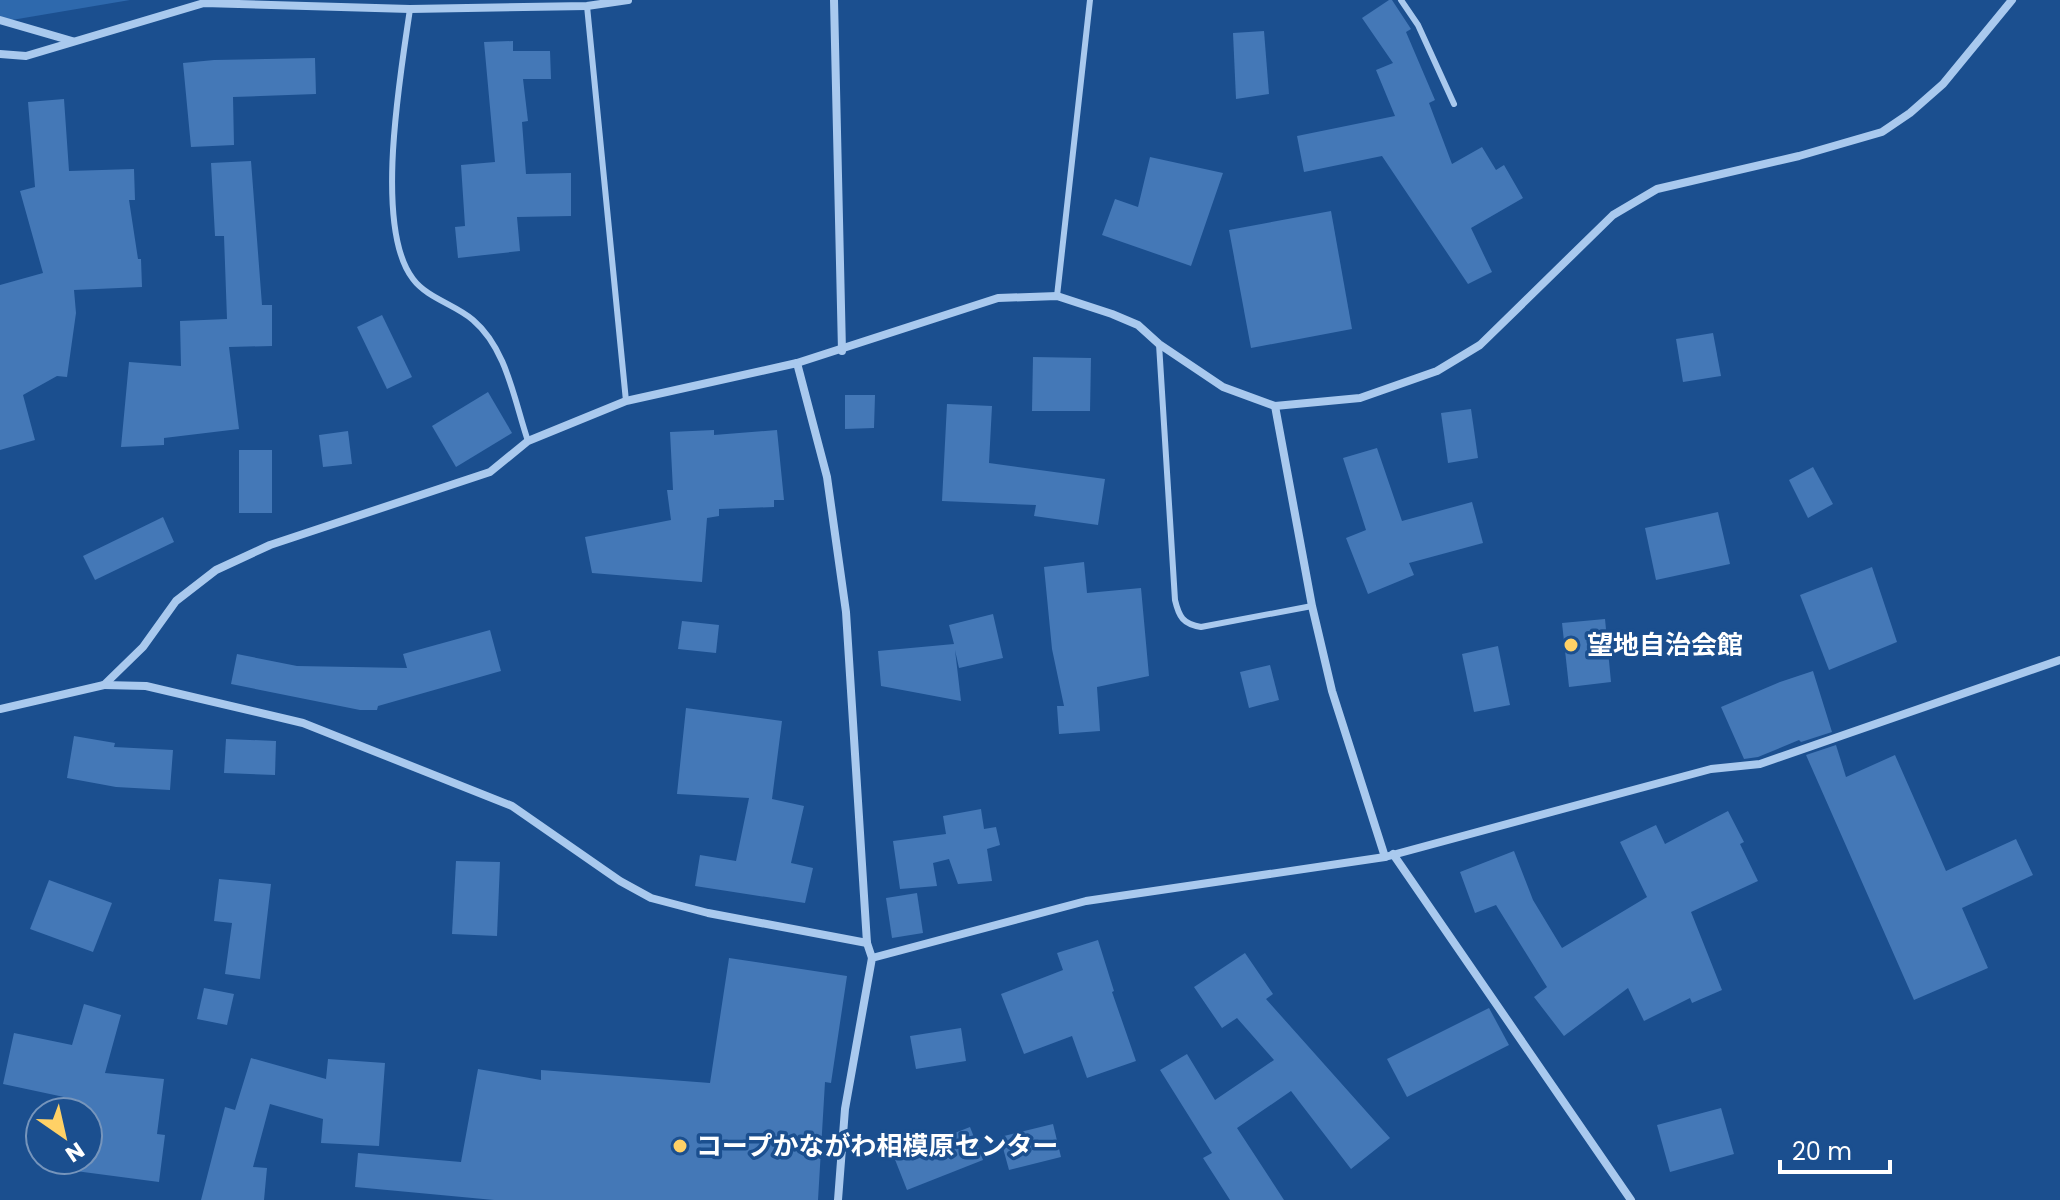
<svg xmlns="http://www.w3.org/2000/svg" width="2060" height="1200" viewBox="0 0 2060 1200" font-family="Poppins,'Noto Sans JP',sans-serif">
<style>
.green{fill:#2e69ad}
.building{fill:#4478b7}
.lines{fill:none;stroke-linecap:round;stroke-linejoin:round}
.lane{stroke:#a9c9ee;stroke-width:6}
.street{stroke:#a9c9ee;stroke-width:8}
.poi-dot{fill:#ffd166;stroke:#1b4f8f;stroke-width:3}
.labels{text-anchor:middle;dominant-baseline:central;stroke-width:7;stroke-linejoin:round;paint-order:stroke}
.poi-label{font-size:26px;font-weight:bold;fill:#fff;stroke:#1b4f8f;text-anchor:start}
</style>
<rect width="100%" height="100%" fill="#1b4f8f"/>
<path class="green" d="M0 0H130L0 22Z"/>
<g class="building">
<path d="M1389 0H1392L1411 29 1406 32 1435 100 1429 103 1452 164 1482 147 1496 170 1504 165 1523 198 1471 228 1492 272 1468 284 1382 156 1304 172 1297 136 1395 116 1376 70 1393 63 1362 18Z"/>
<path d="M1264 31 1269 94 1236 99 1233 33Z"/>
<path d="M513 41V51H550L551 79H523L528 121 522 122 526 174 571 173V216L517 217 520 251 458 258 455 227 465 226 461 165 495 162 484 42Z"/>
<path d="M315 58 316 94 233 97 234 145 191 147 183 63 214 60Z"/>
<path d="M64 99 69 171 134 169 135 200H129L138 259H141L142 287 74 290 76 313 67 377 57 376 23 395 35 440 0 450V285L43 273 20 191 35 187 28 102Z"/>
<path d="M1150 157 1223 173 1191 266 1102 235 1115 199 1138 207Z"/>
<path d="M251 161 262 305H272V346L229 347 239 429 164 438V445L121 447 129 362 181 366 180 321 227 319 224 236H215L211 163Z"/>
<path d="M1331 211 1352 329 1251 348 1229 230Z"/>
<path d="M382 315 412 377 387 389 357 327Z"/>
<path d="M1713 333 1721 376 1683 382 1676 339Z"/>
<path d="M1033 357 1091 358 1090 411H1032Z"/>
<path d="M488 392 512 433 456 467 432 426Z"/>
<path d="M845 395H875L874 428 845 429Z"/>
<path d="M947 404 992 406 989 463 1105 479 1098 525 1034 516 1036 505 942 501Z"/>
<path d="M1471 409 1478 458 1448 463 1441 413Z"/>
<path d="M714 430V435L777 430 784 500H774V507L719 509V516L707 518 702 582 592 573 585 537 671 520 667 490H673L670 432Z"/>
<path d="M348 431 352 464 323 467 319 435Z"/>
<path d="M1377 448 1402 521 1472 502 1483 543 1409 563 1414 575 1368 594 1346 538 1366 530 1343 458Z"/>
<rect x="239" y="450" width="33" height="63"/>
<path d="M1813 467 1833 504 1808 518 1789 480Z"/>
<path d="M1718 512 1730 564 1656 580 1645 528Z"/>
<path d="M163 517 174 542 95 580 83 556Z"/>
<path d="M1084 562 1087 593 1141 588 1149 676 1097 687 1100 731 1059 734 1057 706H1064L1052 649 1044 567Z"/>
<path d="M1872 567 1897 642 1829 670 1800 595Z"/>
<path d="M993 614 1003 658 959 668 955 650 961 701 881 686 878 651 954 644 949 625Z"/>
<path d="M1605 619 1611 682 1569 687 1562 623Z"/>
<path d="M682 621 719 625 716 653 678 649Z"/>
<path d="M490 630 501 671 378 706 377 710H360L231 684 237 654 297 666 407 668 403 654Z"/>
<path d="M1498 646 1510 705 1474 712 1462 654Z"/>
<path d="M1270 665 1279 700 1249 708 1240 672Z"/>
<path d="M1813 671 1832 732 1801 742 1799 740 1758 757 1744 759 1721 707 1780 682Z"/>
<path d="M686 708 782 721 772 799 804 806 791 863 813 868 805 903 695 886 700 855 736 861 749 798 677 794Z"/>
<path d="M74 736 115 743 114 747 173 750 170 790 116 787 67 778Z"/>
<path d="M226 739 276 741 275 775 224 773Z"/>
<path d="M1836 745 1846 777 1895 755 1946 871 2016 839 2033 875 1962 908 1988 968 1914 1000 1806 755Z"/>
<path d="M981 809 984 829 996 827 1000 845 987 849 992 881 958 884 949 859 933 863 937 886 900 889 893 841 946 834 943 816Z"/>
<path d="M1728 811 1744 842 1740 844 1758 881 1691 912 1722 990 1692 1003 1690 998 1644 1021 1628 988 1564 1036 1534 997 1547 987 1496 905 1475 913 1460 872 1514 851 1533 900 1562 948 1647 897 1620 842 1656 825 1665 844Z"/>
<path d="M456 861 500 862 497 936 452 934Z"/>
<path d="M219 879 271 884 260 979 225 974 232 923 214 921Z"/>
<path d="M49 880 112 903 93 952 30 929Z"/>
<path d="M917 893 923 933 892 938 886 898Z"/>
<path d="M1098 940 1114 991 1112 992 1136 1061 1087 1078 1072 1036 1024 1054 1001 994 1063 970 1057 953Z"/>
<path d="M1245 953 1273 994 1266 999 1390 1138 1351 1169 1291 1091 1237 1128 1284 1200H1230L1203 1158 1212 1153 1160 1070 1187 1054 1215 1100 1274 1060 1237 1018 1222 1028 1194 987Z"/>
<path d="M729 958 847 976 831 1083 825 1082 818 1200H494L355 1187 358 1153 461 1162 478 1069 541 1080V1070L710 1083Z"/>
<path d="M204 988 234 994 227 1025 197 1019Z"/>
<path d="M84 1004 121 1015 105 1073 164 1079 157 1134 165 1135 159 1182 68 1170 69 1160H88V1112H76L78 1100 3 1084 14 1033 72 1045Z"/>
<path d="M1489 1008 1509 1045 1407 1097 1387 1059Z"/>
<path d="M961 1028 966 1061 916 1069 910 1036Z"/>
<path d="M251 1058 326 1079 328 1059 385 1063 379 1146 321 1143 323 1119 270 1104 253 1167 267 1168 264 1200H201L225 1107 235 1110Z"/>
<path d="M1721 1108 1734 1154 1670 1172 1657 1125Z"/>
<path d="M1053 1124 1061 1157 1009 1170 1000 1137Z"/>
<path d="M970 1127 983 1160 907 1190 894 1157Z"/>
</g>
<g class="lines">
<g class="lane">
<path d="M1401 0 1418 25 1454 104"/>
<path d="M587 6 626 401"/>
<path d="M410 9C401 72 373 227 413 279 427 298 456 305 473 320 507 349 514 400 528 441"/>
<path d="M1057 296 1090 0"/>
<path d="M1159 344 1175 600C1179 617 1183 624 1201 627L1312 606"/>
</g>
<g class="street">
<path d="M834 0 842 351"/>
<path d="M0 20 72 41"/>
<path d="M0 54 26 56 204 3 410 9 587 6 628 0"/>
<path d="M797 363 827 477 846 612 867 943 872 958"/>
<path d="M1275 406 1312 606 1332 691 1385 857"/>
<path d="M104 685 146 686 303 723 512 806 620 881 651 898 708 913 867 943"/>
<path d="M0 709 104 685 143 647 176 601 216 570 270 545 490 472 528 441 626 401 797 363 998 298 1057 296 1112 314 1138 325 1159 344 1223 387 1275 406 1360 398 1437 371 1480 345 1613 215 1657 189 1799 156 1882 132 1910 113 1943 84 2012 0"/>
<path d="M1393 854 1631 1200"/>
<path d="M838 1200 845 1109 872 958 1086 901 1385 857 1711 769 1760 764 2060 660"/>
</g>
</g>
<g class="poi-dot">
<circle cx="1571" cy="645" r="8"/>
<circle cx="680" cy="1146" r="8"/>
</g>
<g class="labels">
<g class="poi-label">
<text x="1587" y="645">望地自治会館</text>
<text x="696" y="1146">コープかながわ相模原センター</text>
</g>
</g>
<g transform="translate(64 1136) rotate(146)"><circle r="38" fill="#1b4f8f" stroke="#7695bc" stroke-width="2"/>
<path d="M0-6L14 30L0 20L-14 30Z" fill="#ffd166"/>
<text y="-12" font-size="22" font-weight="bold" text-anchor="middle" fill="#ffffff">N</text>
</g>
<path d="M1780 1160v12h110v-12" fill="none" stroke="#ffffff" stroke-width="4"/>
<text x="1792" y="1160" font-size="24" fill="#ffffff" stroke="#1b4f8f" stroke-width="6" paint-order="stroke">20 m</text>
</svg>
